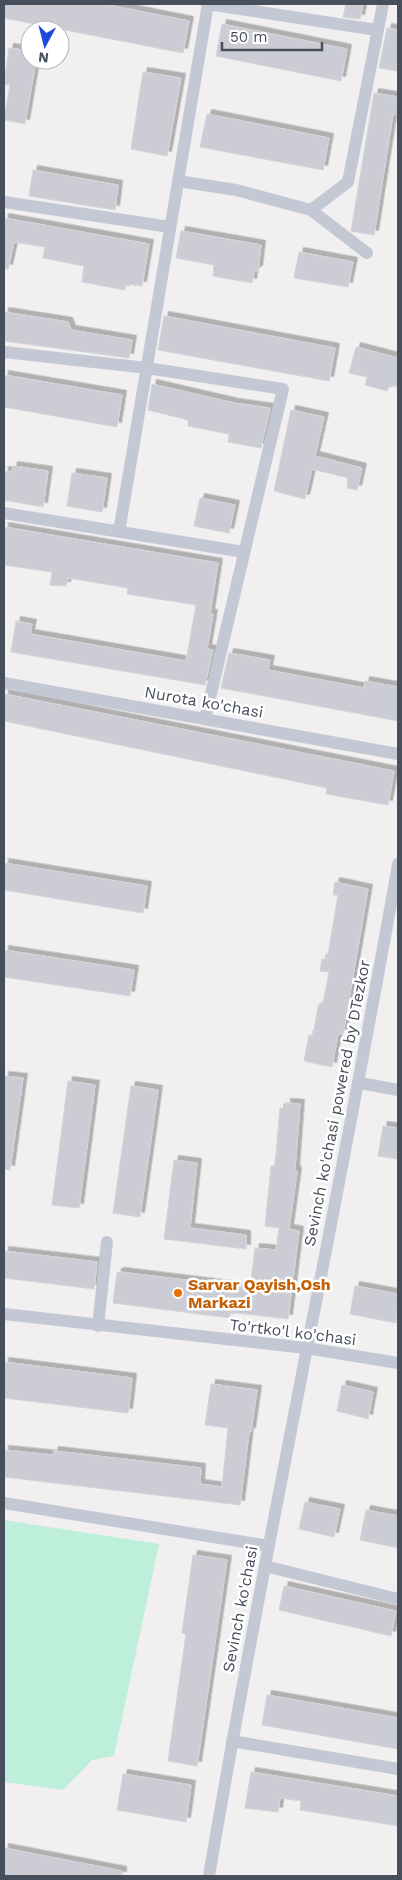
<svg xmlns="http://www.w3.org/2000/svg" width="402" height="1880" viewBox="0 0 402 1880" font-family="'Work Sans',sans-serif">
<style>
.green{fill:#beefda}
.building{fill:#cccdd4;stroke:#d3d4da;filter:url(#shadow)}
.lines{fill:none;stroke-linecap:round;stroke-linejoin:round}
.minor{stroke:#c3c8d4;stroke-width:12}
.food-dot{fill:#e8710a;stroke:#fff;stroke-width:2}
.labels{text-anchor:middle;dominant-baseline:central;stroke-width:5;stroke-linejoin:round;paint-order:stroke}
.street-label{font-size:16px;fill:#474e5c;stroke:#fff}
.food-label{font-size:16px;font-weight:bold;fill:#c56008;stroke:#fff;text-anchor:start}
</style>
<defs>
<filter id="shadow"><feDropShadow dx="4.5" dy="-4.5" stdDeviation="0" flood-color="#0004"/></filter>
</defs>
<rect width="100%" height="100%" fill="#f1efef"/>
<path class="green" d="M4 1520 159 1544 114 1756 92 1760 63 1790 4 1782Z"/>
<g class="building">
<path d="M4 4H103L189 21 183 53 4 18Z"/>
<path d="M346 4H363L360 19 343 17Z"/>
<path d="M222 24 347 49 341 81 216 56Z"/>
<path d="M387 28 398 30V71L379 68Z"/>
<path d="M9 48 30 51V60H36L25 124 4 120 10 85 4 84Z"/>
<path d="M143 72 181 78 167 156 131 149Z"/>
<path d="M374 93 398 97V115L393 114 374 235 351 231Z"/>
<path d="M207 114 329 138 323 170 200 147Z"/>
<path d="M33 170 118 185 115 210 29 196Z"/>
<path d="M4 218 149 244 142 286 126 284 125 290 82 282 84 266 43 258 45 247 14 242 8 269 4 268Z"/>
<path d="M181 231 261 245 258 270 254 272 252 283 213 276 214 265 176 258Z"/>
<path d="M299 252 353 262 348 287 294 278Z"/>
<path d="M4 312 68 322 71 330 132 340 129 358 4 341Z"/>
<path d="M164 316 335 348 329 381 158 350Z"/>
<path d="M356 347 398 358V387L390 385 387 391 365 385 367 377 349 373Z"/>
<path d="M4 375 122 395 117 427 4 407Z"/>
<path d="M152 384 234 403 270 408 261 448 228 442 229 434 188 426V420L148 410Z"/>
<path d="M291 410 324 417 315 456 362 468 357 490 347 488 348 478 312 469 305 499 274 491Z"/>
<path d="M13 466 48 471 43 507 4 500V471L12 472Z"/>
<path d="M72 473 107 478 102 512 67 506Z"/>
<path d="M200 498 235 505 229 533 194 526Z"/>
<path d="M4 527 218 563 210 614H213L207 649 213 650 205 685 11 652 16 621 32 624 30 634 186 661 196 605 127 594 128 588 68 578 66 586 50 585 52 572 4 565Z"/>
<path d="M229 653 270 660 268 670 364 688 365 681 398 687V721L221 688Z"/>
<path d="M4 694 394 771 388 805 326 794 327 788 4 721Z"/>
<path d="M4 863 147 886 143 913 4 890Z"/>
<path d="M335 882 368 889 343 1034H338L332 1067 304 1061 309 1035 313 1036 318 1007 320 1003H323L329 972 320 971 322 959 327 960 338 895H333Z"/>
<path d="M4 950 134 970 130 996 4 977Z"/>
<path d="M4 1076 23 1078 10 1170 4 1169Z"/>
<path d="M68 1081 95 1085 79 1208 52 1205Z"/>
<path d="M131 1086 158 1090 140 1217 113 1213Z"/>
<path d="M286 1103 300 1104 295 1169 297 1172 289 1229 299 1231 288 1319 237 1313H230V1318L113 1303 117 1273 120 1272 250 1288 255 1248 276 1250 279 1228 265 1226 271 1166H275L280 1108H286Z"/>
<path d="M383 1126 398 1128V1159L378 1156Z"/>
<path d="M174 1160 197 1163 190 1228 246 1235V1249L164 1239Z"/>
<path d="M4 1251 97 1262 94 1289 4 1278Z"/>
<path d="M355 1286 398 1294 396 1323 350 1314Z"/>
<path d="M4 1362 132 1378 128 1413 4 1398Z"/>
<path d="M211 1384 257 1390 251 1432H249L240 1505 4 1477V1450L53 1455 54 1451 201 1468 200 1484 222 1487 228 1428 205 1425Z"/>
<path d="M342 1385 373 1392 368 1419 337 1411Z"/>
<path d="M305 1502 340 1509 334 1537 299 1529Z"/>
<path d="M366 1510 398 1516V1548L360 1540Z"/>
<path d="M193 1555 227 1560 197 1766 168 1761 186 1634 182 1633Z"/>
<path d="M284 1586 396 1611 391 1636 279 1610Z"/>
<path d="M267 1695 398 1718V1749L262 1725Z"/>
<path d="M251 1772 398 1796V1826L300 1810 301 1801 280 1798 278 1812 245 1808Z"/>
<path d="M123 1774 191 1785 186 1822 117 1810Z"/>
<path d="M4 1848 122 1871V1876H4Z"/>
</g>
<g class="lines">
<g class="minor">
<path d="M207 4 377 30"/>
<path d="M178 181 236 190 311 210 367 253"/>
<path d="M4 202 170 227"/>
<path d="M311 210 348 182 383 4"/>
<path d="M4 352 147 368 283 389 205 719"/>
<path d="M4 513 244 552"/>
<path d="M119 532 208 4"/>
<path d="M4 683 398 754"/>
<path d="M360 1083 398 1090"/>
<path d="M4 1314 306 1348 398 1363"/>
<path d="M98 1326 107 1242"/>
<path d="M4 1503 269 1546"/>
<path d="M265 1566 398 1599"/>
<path d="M232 1741 398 1769"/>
<path d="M209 1876C266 1538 339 1202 398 864"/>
</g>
</g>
<circle class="food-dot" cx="178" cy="1293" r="5"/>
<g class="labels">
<g class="street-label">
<text transform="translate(204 702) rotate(10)">Nurota ko'chasi</text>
<text transform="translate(337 1103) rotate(-79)">Sevinch ko'chasi powered by DTezkor</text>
<text transform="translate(293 1332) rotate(7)">To'rtko'l ko'chasi</text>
<text transform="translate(240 1609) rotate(-79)">Sevinch ko'chasi</text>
</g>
<g class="food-label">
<text x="188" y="1284">Sarvar Qayish,Osh<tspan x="188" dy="18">Markazi</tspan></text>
</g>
</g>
<rect width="402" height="1880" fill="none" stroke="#474e5c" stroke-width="10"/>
<g transform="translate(45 45) rotate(187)"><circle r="24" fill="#ffffff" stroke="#b5b8be"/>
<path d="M0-4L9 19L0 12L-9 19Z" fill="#1b4ae0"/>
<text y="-8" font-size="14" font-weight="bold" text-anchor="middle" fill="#474e5c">N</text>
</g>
<path d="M222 42v8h100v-8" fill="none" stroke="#474e5c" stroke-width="2.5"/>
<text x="230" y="42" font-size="15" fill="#474e5c" stroke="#ffffff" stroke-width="4" paint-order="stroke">50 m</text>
</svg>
